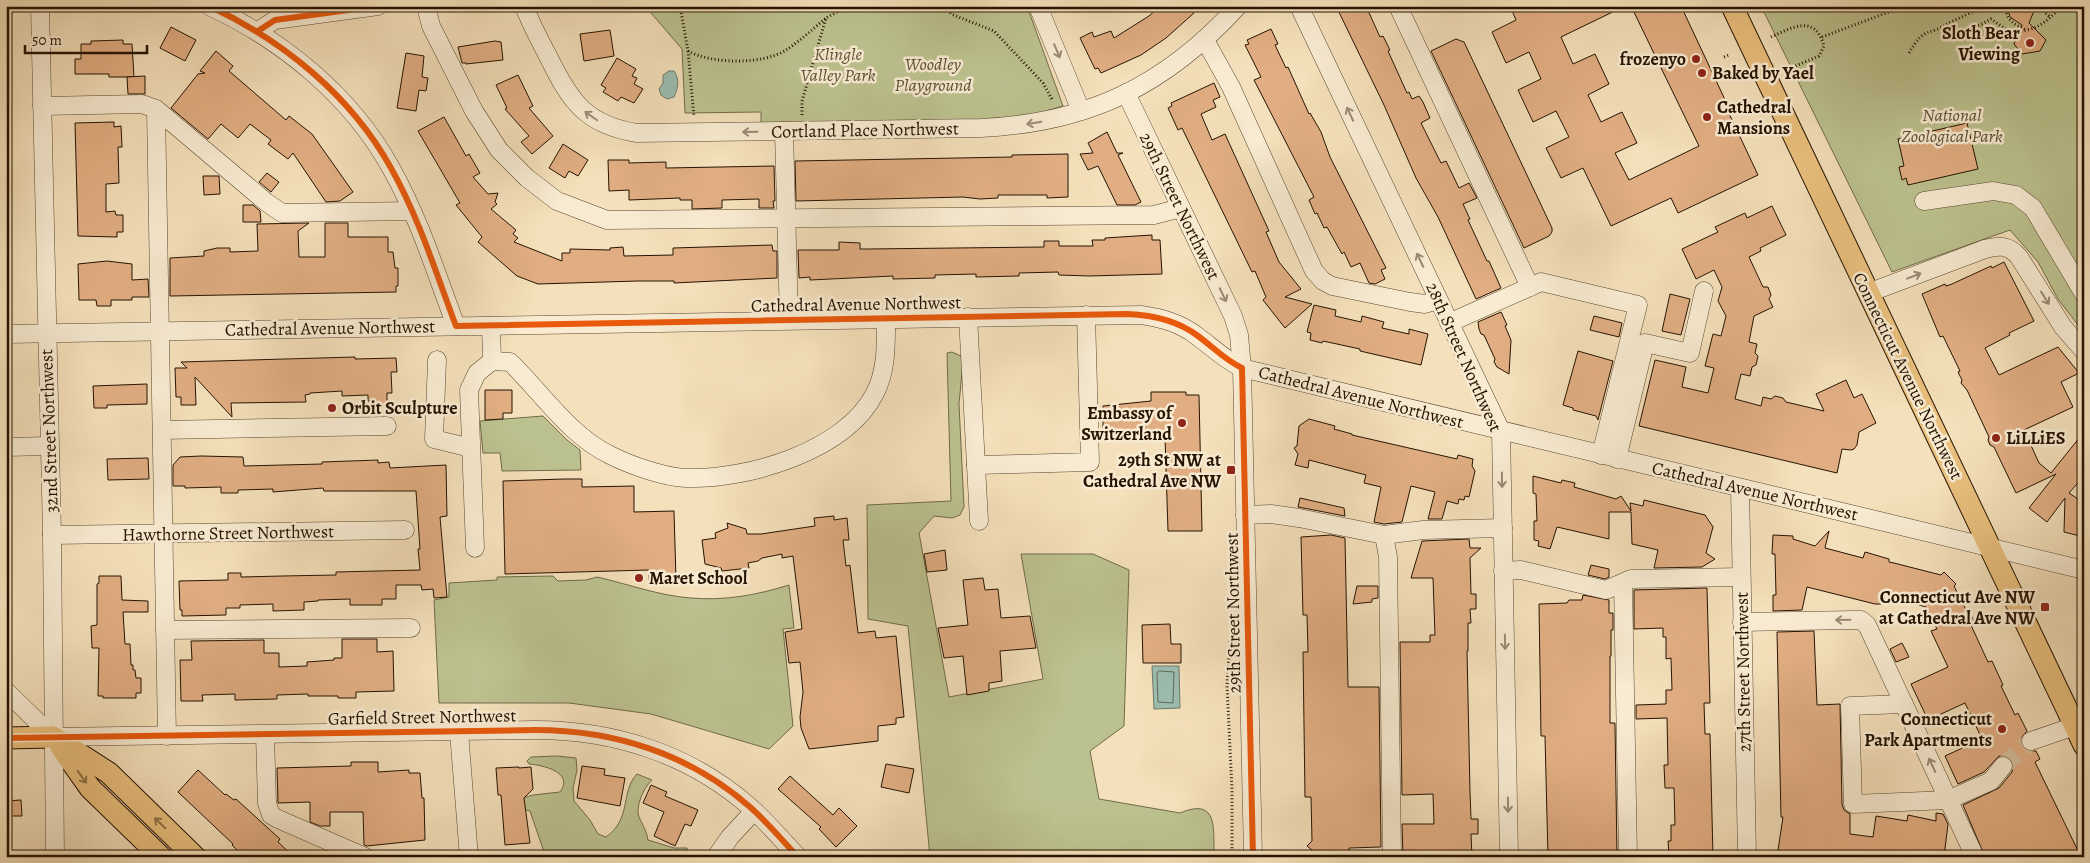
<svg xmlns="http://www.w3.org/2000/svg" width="2090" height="863" viewBox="0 0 2090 863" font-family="Alegreya,serif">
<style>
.green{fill:#bcc28f;stroke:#706a48}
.water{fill:#9cbdb0;stroke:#6c796a}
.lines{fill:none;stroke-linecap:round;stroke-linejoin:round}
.shore{stroke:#606859;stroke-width:1}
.building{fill:#e1ae83;stroke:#251302}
.minor-tunnel{stroke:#d5c19e;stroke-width:18;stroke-dasharray:18 9;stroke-linecap:butt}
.minor-casing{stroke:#594630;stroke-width:19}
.major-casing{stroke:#251302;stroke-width:23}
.path{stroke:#251302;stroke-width:3;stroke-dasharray:1 2.5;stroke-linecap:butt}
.minor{stroke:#f8ebd2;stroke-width:18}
.major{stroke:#eac07d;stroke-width:21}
.cycleway-casing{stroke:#f8ebd2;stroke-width:9}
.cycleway{stroke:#e8590c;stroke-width:6}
.oneway{stroke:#998a74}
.oneway2{stroke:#917246}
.poi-dot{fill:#8f2418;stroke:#f8ebd2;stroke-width:2}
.labels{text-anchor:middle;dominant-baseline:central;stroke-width:5;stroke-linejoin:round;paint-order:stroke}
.poi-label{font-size:18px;font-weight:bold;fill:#251302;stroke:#f8ebd2;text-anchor:end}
.park-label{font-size:18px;font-style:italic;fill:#5a5033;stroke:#f8ebd2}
.street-label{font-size:18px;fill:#251302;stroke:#f8ebd2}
</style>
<rect width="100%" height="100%" fill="#f4e0ba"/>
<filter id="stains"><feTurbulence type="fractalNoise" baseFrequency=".004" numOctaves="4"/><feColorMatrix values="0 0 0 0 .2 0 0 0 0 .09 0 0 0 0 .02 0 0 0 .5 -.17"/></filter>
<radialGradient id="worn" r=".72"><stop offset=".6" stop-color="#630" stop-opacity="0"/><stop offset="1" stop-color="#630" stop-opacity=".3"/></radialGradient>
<g class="green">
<path d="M645 6H1027L1063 106 1023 118 976 121 761 125V112L685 113 682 49Z"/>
<path d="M1761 6H2084V333L2058 299 2038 262 2010 230 1892 272Z"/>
<path d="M952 352 961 356 963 362 959 404 964 507 960 515 952 518 934 516 919 533 949 697 1043 679 1021 554H1093L1129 570 1124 726 1090 751 1099 799 1180 813C1220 796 1213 832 1214 857H930L908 626 868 619 867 505 951 501 947 353Z"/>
<path d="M543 416 567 440 580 450 581 470 502 471 500 453H483L480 421Z"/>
<path d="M553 576 558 581 586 580 597 577C628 584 660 596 691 598 725 601 757 595 789 585L794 628 783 629 793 726 769 749 651 714 569 703H439L434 600 449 597V583L497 580V577Z"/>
<path d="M557 756 576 758 577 770 573 788 574 801 590 820 598 834 606 837C632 819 620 792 637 774L652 780C644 787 635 807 639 817 643 826 646 829 648 840L674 848H687V855L685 857H663L637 851 608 854 605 857H549L543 849 530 811 510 806 513 801 533 795 560 792C575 772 542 765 529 764L527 761 531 757Z"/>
</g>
<g class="water">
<path d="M669 71H674C680 80 678 88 674 97L667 99 661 95 659 89 663 83V75Z"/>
<path d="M1152 666H1179L1180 708 1154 709Z"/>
</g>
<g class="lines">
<path class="shore" d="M1160 671 1174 672 1173 703 1158 702 1157 673Z"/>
</g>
<g class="building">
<path d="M1160 6H1188L1194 13 1166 38 1141 55 1101 73 1098 68 1095 69 1080 38 1092 32 1094 37 1111 31 1114 38 1149 16Z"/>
<path d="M1336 6H1366L1380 37 1383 36 1390 50 1388 51 1407 93 1409 92 1412 99 1419 96 1423 102 1430 118 1421 123 1441 163 1446 161 1459 188 1469 183 1477 198 1463 204 1470 219 1468 220 1487 261H1489L1501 288 1476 299 1438 217 1416 178 1384 105Z"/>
<path d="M1510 6H1625L1561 37 1573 64 1595 54 1609 84 1588 95 1601 122 1622 112 1637 143 1615 153 1629 180 1699 146 1631 6H1681L1727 104 1725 105 1758 175 1678 213 1671 198 1611 226 1583 168 1561 178 1546 148 1569 137 1556 111 1533 122 1518 90 1541 79 1529 52 1506 63 1492 32 1516 20Z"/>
<path d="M2007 6H2036L2029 23 2046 40 2040 51 2022 54 2014 44 2022 25 2010 17Z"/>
<path d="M171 27 196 40 185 61 160 48Z"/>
<path d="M1271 29 1278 44 1275 45 1286 68 1288 67 1309 114 1310 113 1321 132 1330 157 1386 268 1381 270 1385 279 1375 284 1369 283 1360 263 1351 267 1344 252 1342 254 1327 227 1324 228 1317 213 1315 214 1309 200 1314 197 1254 80 1261 77 1245 45 1249 44 1247 40Z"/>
<path d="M610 30 614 56 584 61 580 34Z"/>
<path d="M1456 39 1464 42 1552 228V232L1549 236 1524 248 1431 51Z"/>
<path d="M123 40V44H132L134 77H109V74H75V59H81V44H91V41Z"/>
<path d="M495 41 501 42 503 60 466 64V63H462L458 47Z"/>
<path d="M216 51 233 66 229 71 286 120 289 116 312 134 353 192 340 201 326 202 293 153 288 159 268 144 271 140 250 124 238 138 221 124 208 139 171 108 198 74 205 73 200 71Z"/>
<path d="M406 53 424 56 422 77 428 78 426 91 419 90 416 111 397 108Z"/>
<path d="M617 58 636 69 632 76 637 78 634 84 643 89 634 103 621 97 618 101 603 92 606 88 601 85Z"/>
<path d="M518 75 533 106 529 108 553 136 532 154 521 142 529 136 505 109 507 108 496 85Z"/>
<path d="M145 76V94H128L127 77Z"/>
<path d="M1214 83 1220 97 1213 100 1216 107 1201 114 1212 140 1225 134 1269 231 1266 232 1279 262 1301 289 1285 297 1312 304 1285 328 1263 300 1266 297 1255 271 1252 272 1182 128 1178 130 1168 108 1172 106 1171 103Z"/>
<path d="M444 117 466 156 469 154 480 173 473 177 488 194 498 193 495 202 497 204 491 209 516 230 513 234 518 238 514 242 562 261V253H570V249L610 250V248L623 247 624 256 673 255V248L772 245 773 251H777V278L674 283V281H638L538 284 517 276 478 242 482 237 456 205 460 203 418 131Z"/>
<path d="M114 122V127L121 126 122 147H118L119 183 106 184V212L115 211 116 215H123V232H117V237L78 236 75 123Z"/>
<path d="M1967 123 1978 169 1908 185 1906 178 1902 180 1899 167 1904 166 1898 139Z"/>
<path d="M1107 132 1117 153H1123L1118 155 1141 202 1135 205H1117L1098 166 1088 170 1080 154 1093 153 1088 143Z"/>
<path d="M563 144 588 160 578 176 569 171 565 178 549 168Z"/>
<path d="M1068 154V197L1047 198V195H998V198L980 199 963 197 796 201 795 161 1012 157V155Z"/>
<path d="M608 160H629V163L666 162V168L774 166 775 201H773L774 208H759V199L722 200V208L692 209V200H680V198L629 200V190L609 191Z"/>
<path d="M267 173 279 182 271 192 259 182Z"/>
<path d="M203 176H219L220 194 204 195Z"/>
<path d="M243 205H253L260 211 261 222H243Z"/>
<path d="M1772 206 1786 235 1760 248 1761 251 1749 257 1763 287H1768L1771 295 1769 299 1773 307 1754 316 1749 342 1757 344 1755 353 1758 356 1756 365 1752 367 1750 376 1741 374 1735 399 1761 406 1763 397 1771 399 1775 396 1783 398 1786 402 1824 411 1816 394 1846 380 1854 398 1862 394 1876 423 1859 432 1857 445 1854 449 1851 450 1842 449 1837 473 1639 426 1655 360 1686 367 1682 387 1708 393 1714 368 1705 366 1713 334 1721 336 1726 316 1718 301 1722 287 1714 270 1696 279 1682 249 1718 232 1715 227 1745 213 1747 218Z"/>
<path d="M309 223 298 231 299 257H325V223H348V237H388V252H393L395 268H398V286H396V292L170 296V258L204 256V251L217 248H230V252L258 251 257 224Z"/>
<path d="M1152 235V240H1160L1162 274 1089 276 1059 275 1058 272 1019 273V276L976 277V274L935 275V278L893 279V276L810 280V277L799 278 798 250H839V242L860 243V249H867L1044 247V241H1059V246H1093L1092 240H1105V238Z"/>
<path d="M107 261 132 264V280L148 279 149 297H132V300H111V306H97L96 300H79L78 264Z"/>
<path d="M2004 262 2034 321 2009 333 2010 335 1985 348 1999 375 2058 347 2079 373 2061 382 2073 407 2024 430 2039 463 2051 473 2084 432V476L2069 493 2084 503V537L2064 532 2065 498 2047 522 2029 508 2056 474 2016 493 1994 447 1990 445 1988 440 1989 437 1967 390 1961 383 1962 380 1958 372 1960 371 1943 336 1940 337 1922 294 1945 284 1946 286 1952 284 1991 266 1992 268Z"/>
<path d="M1670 294 1690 299 1681 335 1662 331Z"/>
<path d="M1314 305 1336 310 1335 316 1361 322 1362 316 1384 322 1382 328 1409 334V329L1428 334 1421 365 1360 351V349L1323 341 1322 343 1310 340 1311 333 1307 332Z"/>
<path d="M1501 312 1507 325 1505 326 1511 340 1509 374 1497 367 1494 362 1495 359 1484 335 1481 334 1479 329 1478 322Z"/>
<path d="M1594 316 1622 323 1619 337 1590 330Z"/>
<path d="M1578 351 1613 361 1598 420 1596 416 1573 410V408L1563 405Z"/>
<path d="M355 357V359L396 358 397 372H391L392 393H387V406H372V401H368V395L342 396V391L310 393V394L305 395 306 402 231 403 232 417 195 377 196 405H181V397H176L175 368H187L181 362Z"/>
<path d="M147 384V404L107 405V408H94L93 386Z"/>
<path d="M485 390H512V413H503V419L485 420Z"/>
<path d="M1151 392H1186V395H1199L1202 531H1168L1165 436 1103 433V406L1151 401Z"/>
<path d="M1309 419 1335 426 1334 429 1352 434V435L1457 459 1458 455 1473 459 1472 466 1475 471 1469 497 1465 496 1464 500 1459 499 1458 504 1447 501 1442 519H1428L1435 492 1411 486 1402 522 1384 524 1374 522 1381 487 1364 483 1366 475 1309 460 1308 468 1295 465 1298 454 1294 448 1297 446 1299 426Z"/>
<path d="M201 456 243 457 244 466 322 464V462L378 460V463L389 462 390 468 446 465 447 516 440 517 447 597 434 598 433 589 422 590 421 585H396V599H382V605H350V599L318 600V601L304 602V610L273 611V604L240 605V608H226V615L182 616V610H180L179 581 228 580V573H241V577L282 576 336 575V572L420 570 418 549H420L416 491H324L323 488 273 492V489L238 490V493H221V487L185 488V486H173V465L180 457Z"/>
<path d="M148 458 149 479 108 480 107 459Z"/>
<path d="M1533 476 1561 483 1562 480 1575 483 1574 487 1616 499 1621 496 1631 511 1630 503 1643 506 1644 500 1705 515 1713 527 1706 553 1715 559 1702 567 1654 568 1658 550 1632 544 1631 512H1609V539L1557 527 1550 549 1538 546 1539 541 1534 540V521H1537L1536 494 1533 493Z"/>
<path d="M564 479H582V487L634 486V512L674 511 676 580H649V570L505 574 503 481Z"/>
<path d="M1300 498 1344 508 1345 516 1298 507Z"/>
<path d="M834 516V520L847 518 849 540H843L846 566 850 565 858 633 875 631 876 638 896 636 904 717 896 718V724L878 726V741L809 749 801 728 800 717 803 692 800 662 789 663 785 632 802 629 793 556 782 558V554L762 558 758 561 748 563 749 568 722 571 721 568 705 564 702 540 716 538 715 533 728 528 727 523 746 529 747 534H761L815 526 814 518Z"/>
<path d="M1829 531 1825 548 1863 558 1865 552 1889 559V562L1894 563 1941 575 1944 572 1956 584 1954 586 1966 610 1968 609 1974 621 1970 623 1988 662 1992 661 2003 685 2001 686 2015 715 2018 713 2027 731 2021 738V745L2028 751H2036L2040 759 2035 762 2081 857H1985L1963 805 1999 788 2012 772 2013 763 2009 757 1999 756 1984 772 1958 784 1945 756 1982 739 1965 703 1928 720 1911 684 1948 667 1931 631 1937 629 1926 607 1884 595 1881 604H1875L1807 587 1802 610 1773 611V595H1776L1775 554H1772L1773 535 1793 536V539L1815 546Z"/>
<path d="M1331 535 1345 538 1348 687H1379L1381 847 1349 848 1350 856 1312 857V850L1307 846 1312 841 1311 797H1305L1303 652H1308L1307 615H1303L1301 537Z"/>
<path d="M1469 539 1470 548H1481L1470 558 1471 594H1476V609H1470L1471 623H1468V651H1467L1470 792 1471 819H1478V834H1471L1472 857H1403L1402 824H1434L1433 794 1402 795 1400 642H1430V635H1435L1433 578H1411L1422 541Z"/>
<path d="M945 550 947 570 927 572 924 554Z"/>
<path d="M1591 565 1609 569V577L1605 579 1588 575Z"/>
<path d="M99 576H121L122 600 148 601V612H123L125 644H130L131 665H133V670H135L136 678H141V693H136V698H103V696H98L99 648H92L91 626 97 625V584L99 583Z"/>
<path d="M983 578 985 590 998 589 1001 618 1030 616 1036 648 1000 651 1002 681 989 683V691L967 695 963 656 944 658 938 628 968 625 963 580Z"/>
<path d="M1357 586H1378V598L1372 599V602L1353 604Z"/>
<path d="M1707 588 1710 703H1704L1705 734H1710L1713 857H1675V854H1669L1668 841H1671V825H1675L1674 788H1665L1664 765H1668L1667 718 1636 719V705L1666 704V690H1672L1671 658 1666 659V637H1663V628L1634 629V590Z"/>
<path d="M1583 595 1609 600V613H1613V630H1611V656H1610V723H1615L1617 857H1548L1545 736H1541L1539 604 1567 603 1569 600H1582Z"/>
<path d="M1170 624 1171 644H1181V663H1143L1142 625Z"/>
<path d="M1814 631 1817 705 1840 704 1842 804 1844 810 1850 814V834L1873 837 1876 816 1907 821 1908 815 1936 821V813L1943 814 1948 824 1944 857H1777L1783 817H1781L1777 632Z"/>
<path d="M342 639H377V652L393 651 394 691 356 692V698H338V696H308V694L277 695V699L235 700V694L202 695 203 701H181L180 660H192L191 641 264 640V653H279V667L307 666V662L334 660V658H342Z"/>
<path d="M1902 643 1909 657 1896 662 1890 649Z"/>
<path d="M351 762H378V772L409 770V773H420L422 798H424L425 840 367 846 364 845 363 812H330V826H320L310 822V802L278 803 277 768 351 766Z"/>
<path d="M886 764 914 769 909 793 881 787Z"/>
<path d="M582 766 605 769 604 775 625 778 620 806 577 798Z"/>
<path d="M519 767V768L531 767 533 789 524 798 530 843 505 845 501 795H498L496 768Z"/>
<path d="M198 770 225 795 226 794 234 800 236 799 280 839 278 842 294 857H244L232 845 233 844 178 792Z"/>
<path d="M790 776 833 815 839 808 857 826 836 847 819 829 821 827 778 789Z"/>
<path d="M651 785 667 792 665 796 698 810 691 826 685 824 675 846 654 836 664 812 643 803Z"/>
<path d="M21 800 22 816H6V801Z"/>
</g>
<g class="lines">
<path class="minor-tunnel" d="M2003 766 2031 741"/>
<g class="minor-casing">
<g id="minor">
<path d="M40 6 52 535 55 857"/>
<path d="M209 6C284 41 351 96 391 168 419 218 436 273 456 326"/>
<path d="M426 6 431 26 474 111 499 150 527 178 557 201 607 220 1154 215 1181 208"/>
<path d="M524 6C531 24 540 41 549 58 570 101 586 125 637 133L981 128C1088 123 1165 86 1238 6"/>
<path d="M1038 6 1081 111"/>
<path d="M1299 6 1501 431 1509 857"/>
<path d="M1398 6 1530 287"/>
<path d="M258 31 275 20 378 6"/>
<path d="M1205 40 1231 87 1314 271 1323 281 1332 286 1410 302 1425 304 1438 300"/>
<path d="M1126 93 1233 316 1239 335 1242 368 1253 857"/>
<path d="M42 106 142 104 156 109 266 202 282 213 412 211"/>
<path d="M156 109 167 736"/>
<path d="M784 131 789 320"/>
<path d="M1924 201 1993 191 2016 195 2033 208 2084 294"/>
<path d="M1868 293 1985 249C1999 245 2009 245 2019 257L2063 327 2084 351"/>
<path d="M968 317 979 521"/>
<path d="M1449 323 1541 282 1638 305 1601 455"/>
<path d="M491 326 492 361"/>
<path d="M6 334 1141 315C1162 318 1180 323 1197 336 1212 347 1225 360 1242 368L2084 570"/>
<path d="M437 360 434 439 471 448"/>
<path d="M162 430 387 426"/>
<path d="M6 447 49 446"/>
<path d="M1617 459 1645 343 1690 353 1704 291"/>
<path d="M976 465 1090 462 1086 315"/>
<path d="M1740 488 1747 857"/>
<path d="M1245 515 1271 514 1299 518 1384 535 1423 530 1503 528"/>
<path d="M52 535 405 530"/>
<path d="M1384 535 1388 557 1392 857"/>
<path d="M475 548 469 390 477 373 492 361 510 362C542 393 569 435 610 455 630 465 663 477 686 478 747 480 846 451 875 393 887 370 886 343 886 318"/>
<path d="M1503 571 1521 570 1606 590 1631 579 1741 577"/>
<path d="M1623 583 1628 857"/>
<path d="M1742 622 1856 620H1861L1867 625 1975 857"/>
<path d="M165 630 411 628"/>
<path d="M6 691 53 737"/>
<path d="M1904 704 1850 706 1853 804 1948 800 1991 781 2003 766"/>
<path d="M459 732 469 857"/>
<path d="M265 735 267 803 271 815 278 819 365 857"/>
<path d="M53 737 535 730C614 730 690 754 750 807 767 822 782 840 798 857"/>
<path d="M2031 741 2075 726"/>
<path d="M716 857 730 837 754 811"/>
</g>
</g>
<g class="major-casing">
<g id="major">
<path d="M1732 6 2084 745"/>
<path d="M53 737 109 773 195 857"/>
<path d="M6 738 53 737"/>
<path d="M61 747 90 788 161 857"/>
</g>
</g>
<g class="path">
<path d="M680 6 688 51 694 117"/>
<path d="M948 6 951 14 994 31 1043 83 1053 101"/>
<path d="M1985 6 1949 23 1955 34 1982 24 1991 19 2011 33C2035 30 2045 25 2061 6"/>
<path d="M2006 6C2005 20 2015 25 2026 30"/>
<path d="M2038 6 2050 17"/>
<path d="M1771 37C1793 27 1815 14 1824 46L1819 56 1786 70"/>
<path d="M1822 37 1905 6"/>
<path d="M688 51C711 64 763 65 786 50 800 41 813 29 826 18"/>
<path d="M1909 53C1925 25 1928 37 1949 23"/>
<path d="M1724 57 1729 55"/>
<path d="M802 115V101L826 18 848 6"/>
<path d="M1230 641 1227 685 1232 790V857"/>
</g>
<use href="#minor" class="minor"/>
<use href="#major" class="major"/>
<g class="cycleway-casing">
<g id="cycleway">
<path d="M209 6C284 41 351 96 391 168 419 218 436 273 456 326L1127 314C1152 315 1177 320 1198 336 1213 347 1225 360 1242 368L1253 857"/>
<path d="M258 31 275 20 378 6"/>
<path d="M6 738 535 730C614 730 690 754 750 807 767 822 782 840 798 857"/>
</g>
</g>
<use href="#cycleway" class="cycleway"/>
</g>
<defs><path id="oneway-shaft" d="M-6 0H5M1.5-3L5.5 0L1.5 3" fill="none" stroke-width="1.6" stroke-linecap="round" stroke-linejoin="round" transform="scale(1.25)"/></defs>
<g class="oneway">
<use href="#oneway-shaft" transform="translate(1057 51) rotate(67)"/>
<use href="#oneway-shaft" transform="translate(1350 114) rotate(-115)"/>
<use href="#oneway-shaft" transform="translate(591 116) rotate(-145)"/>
<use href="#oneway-shaft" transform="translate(1034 123) rotate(170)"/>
<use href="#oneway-shaft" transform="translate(750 132) rotate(179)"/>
<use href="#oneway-shaft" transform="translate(1420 260) rotate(-115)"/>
<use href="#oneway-shaft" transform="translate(1914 276) rotate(-21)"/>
<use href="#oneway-shaft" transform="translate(1223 295) rotate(64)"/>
<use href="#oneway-shaft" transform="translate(2045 298) rotate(58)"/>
<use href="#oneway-shaft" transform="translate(1502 480) rotate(89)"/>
<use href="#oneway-shaft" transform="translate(1843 620) rotate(179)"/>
<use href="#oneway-shaft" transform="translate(1505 642) rotate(89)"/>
<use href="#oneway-shaft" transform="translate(1932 765) rotate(-115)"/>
<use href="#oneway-shaft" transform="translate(1508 805) rotate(89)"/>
</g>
<g class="oneway2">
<use href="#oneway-shaft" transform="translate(82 777) rotate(55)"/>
<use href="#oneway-shaft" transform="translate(160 823) rotate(-136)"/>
</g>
<g class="poi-dot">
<circle cx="2030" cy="43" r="5"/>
<circle cx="1696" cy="59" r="5"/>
<circle cx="1702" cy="73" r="5"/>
<circle cx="1707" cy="117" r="5"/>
<circle cx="332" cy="408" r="5"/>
<circle cx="1182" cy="423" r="5"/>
<circle cx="1996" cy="438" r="5"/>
<rect x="1226" y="465" width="10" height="10" rx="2.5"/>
<circle cx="639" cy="578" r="5"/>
<rect x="2040" y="602" width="10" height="10" rx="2.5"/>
<circle cx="2002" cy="729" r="5"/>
</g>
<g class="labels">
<g class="poi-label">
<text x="2020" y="33">Sloth Bear<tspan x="2020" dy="21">Viewing</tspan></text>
<text x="1686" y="59">frozenyo</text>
<text x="1712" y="73" text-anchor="start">Baked by Yael</text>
<text x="1717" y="107" text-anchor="start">Cathedral<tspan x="1717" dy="21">Mansions</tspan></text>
<text x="342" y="408" text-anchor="start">Orbit Sculpture</text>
<text x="1172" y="413">Embassy of<tspan x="1172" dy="21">Switzerland</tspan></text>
<text x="2006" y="438" text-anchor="start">LiLLiES</text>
<text x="1221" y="460">29th St NW at<tspan x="1221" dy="21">Cathedral Ave NW</tspan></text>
<text x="649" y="578" text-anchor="start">Maret School</text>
<text x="2035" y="597">Connecticut Ave NW<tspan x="2035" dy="21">at Cathedral Ave NW</tspan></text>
<text x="1992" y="719">Connecticut<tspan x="1992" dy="21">Park Apartments</tspan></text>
</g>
<g class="park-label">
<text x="838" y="54">Klingle<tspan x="838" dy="21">Valley Park</tspan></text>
<text x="933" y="64">Woodley<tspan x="933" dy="21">Playground</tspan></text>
<text x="1952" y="115">National<tspan x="1952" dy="21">Zoological Park</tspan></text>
</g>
<g class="street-label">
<text transform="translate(865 130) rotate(-1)">Cortland Place Northwest</text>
<text transform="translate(1180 206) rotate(64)">29th Street Northwest</text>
<text transform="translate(856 304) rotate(-1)">Cathedral Avenue Northwest</text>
<text transform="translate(330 328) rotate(-1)">Cathedral Avenue Northwest</text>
<text transform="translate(1464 357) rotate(66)">28th Street Northwest</text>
<text transform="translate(1908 376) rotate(64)">Connecticut Avenue Northwest</text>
<text transform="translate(1361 397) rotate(14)">Cathedral Avenue Northwest</text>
<text transform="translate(49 431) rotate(-92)">32nd Street Northwest</text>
<text transform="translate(1755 491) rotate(13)">Cathedral Avenue Northwest</text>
<text transform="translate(228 533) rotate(-1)">Hawthorne Street Northwest</text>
<text transform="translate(1233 613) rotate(-91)">29th Street Northwest</text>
<text transform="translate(1743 672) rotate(-91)">27th Street Northwest</text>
<text transform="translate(422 717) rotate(-1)">Garfield Street Northwest</text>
</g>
</g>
<rect width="2090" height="863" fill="none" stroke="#f4e0ba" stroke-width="25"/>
<rect x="8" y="8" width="2075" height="848" fill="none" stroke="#251302" stroke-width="2.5"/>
<rect x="12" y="12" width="2065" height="838" fill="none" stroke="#251302"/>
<path d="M25 45v8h122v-8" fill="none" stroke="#251302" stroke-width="2.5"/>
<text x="32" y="45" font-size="15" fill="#251302" stroke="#f8ebd2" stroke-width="4" paint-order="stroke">50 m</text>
<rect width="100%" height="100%" filter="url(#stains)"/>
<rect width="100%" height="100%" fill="url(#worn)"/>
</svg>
